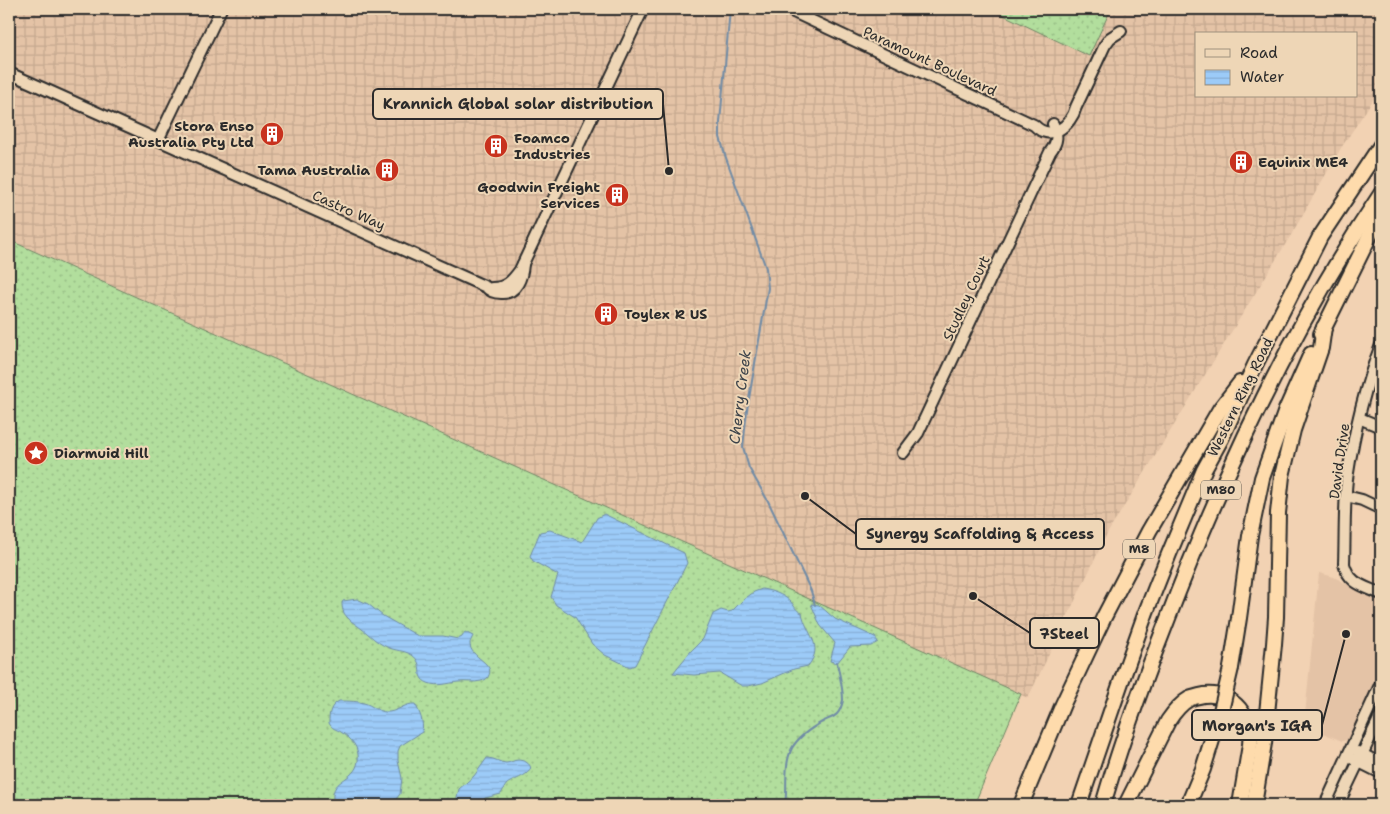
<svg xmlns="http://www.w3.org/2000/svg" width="1390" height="814" viewBox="0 0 1390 814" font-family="'Shantell Sans',sans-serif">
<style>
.built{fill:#e4c3a6}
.industrial{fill:url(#industrial-grid);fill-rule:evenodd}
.grass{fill:url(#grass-dots);stroke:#6e8464}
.water{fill:url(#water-rules);stroke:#6f8ba6}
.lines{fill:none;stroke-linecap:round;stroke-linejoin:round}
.stream{stroke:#6f8ba6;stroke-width:2}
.minor-casing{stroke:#2b2b2b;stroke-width:14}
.highway-casing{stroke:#2b2b2b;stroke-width:18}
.minor{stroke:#eed6b6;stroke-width:10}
.highway{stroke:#fedbac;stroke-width:14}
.highway-bridge-casing{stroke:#2b2b2b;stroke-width:18;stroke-linecap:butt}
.highway-bridge{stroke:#fedbac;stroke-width:14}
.labels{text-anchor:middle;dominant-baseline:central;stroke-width:4;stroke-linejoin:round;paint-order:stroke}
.shield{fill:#eed6b6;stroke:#665e55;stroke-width:1}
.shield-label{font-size:12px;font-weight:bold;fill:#2b2b2b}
.street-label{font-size:14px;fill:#2b2b2b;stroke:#eed6b6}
.poi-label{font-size:14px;font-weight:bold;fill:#2b2b2b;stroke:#eed6b6;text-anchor:start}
.water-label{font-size:15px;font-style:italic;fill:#3c434a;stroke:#eed6b6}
.leader{fill:none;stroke:#2b2b2b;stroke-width:2}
.callout-dot{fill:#2b2b2b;stroke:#eed6b6;stroke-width:2}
.callout{fill:#eed6b6;stroke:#2b2b2b;stroke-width:2}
.callout-label{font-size:15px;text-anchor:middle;font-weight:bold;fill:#2b2b2b}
</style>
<defs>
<pattern id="industrial-grid" width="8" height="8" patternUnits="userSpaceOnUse" patternTransform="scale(1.25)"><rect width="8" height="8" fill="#e4c3a6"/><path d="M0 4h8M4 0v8" fill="none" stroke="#c4a88f"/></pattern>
<pattern id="grass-dots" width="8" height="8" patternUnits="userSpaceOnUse" patternTransform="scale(1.25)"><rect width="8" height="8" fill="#b2de9d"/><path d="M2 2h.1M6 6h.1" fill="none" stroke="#99bf87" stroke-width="1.8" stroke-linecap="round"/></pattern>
<pattern id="water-rules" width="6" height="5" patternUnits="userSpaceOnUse" patternTransform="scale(1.25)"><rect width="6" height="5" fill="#9ccbf8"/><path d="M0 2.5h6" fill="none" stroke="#87aed5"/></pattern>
</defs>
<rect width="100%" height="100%" fill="#f2d2b3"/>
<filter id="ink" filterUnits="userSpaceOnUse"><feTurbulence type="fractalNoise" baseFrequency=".02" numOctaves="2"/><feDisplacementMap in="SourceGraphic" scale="10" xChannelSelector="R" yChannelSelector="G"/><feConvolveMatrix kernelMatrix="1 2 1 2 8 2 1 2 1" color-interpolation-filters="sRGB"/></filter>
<g filter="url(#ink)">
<path class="built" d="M1319 573 1334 577 1381 602V668L1348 740 1342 741 1304 725Z"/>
<path class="industrial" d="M9 9H1381V88L1341 148 1291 235 1107 534 1028 698 9 240ZM1196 34H1356V96H1196Z"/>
<g class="grass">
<path d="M991 9H1111L1089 56Z"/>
<path d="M9 240 1021 694 974 805H9Z"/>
</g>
<g class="water">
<path d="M604 514 684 553 687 563 635 665 630 667 605 655 592 644 575 617 556 605 551 597 558 575 533 561 530 556 540 532 550 530 582 542 597 518Z"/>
<path d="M762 589C773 591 782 594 790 601 795 606 795 610 802 613 806 634 825 645 808 666L794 669 762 683 748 686H742L720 673 694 675 673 673 691 651 703 639 713 614 721 610 728 612 732 611 743 600 754 592Z"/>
<path d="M357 599 368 604 383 616 418 636H443L458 639 462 637 465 632 473 636C473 636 470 642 470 643 469 658 497 663 488 677 486 680 484 680 481 681 474 683 466 681 458 682 448 683 438 687 428 683 413 677 426 665 412 655 404 650 395 651 387 647 377 643 370 635 362 629 357 625 351 622 347 617 343 613 342 608 342 603L343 601Z"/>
<path d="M811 604 819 605 835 619 875 637 878 642 871 646 850 647 837 663 830 661 835 643 820 625Z"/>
<path d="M339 701C349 701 358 701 367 704 374 707 381 713 389 712 398 711 406 703 415 704 420 713 424 722 422 732L400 746 398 751V761L402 778 400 794 396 799 385 805H334C327 777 355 783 358 761 360 748 351 738 341 732 336 729 332 729 329 723 329 713 330 706 339 701Z"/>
<path d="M487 758C495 758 500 763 506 763 510 763 514 760 518 760 520 760 524 761 526 762 542 772 511 780 507 784 504 787 503 791 501 794L485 798 481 805H458L457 797 459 789 474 776Z"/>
</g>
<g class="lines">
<g class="stream">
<path d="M730 9 720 122V137L725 155 766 268 768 288 747 410 743 447 749 468 768 501 811 591 815 605"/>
<path d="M785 805C788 787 783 766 792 748 799 736 811 728 824 721 828 719 833 718 837 714 841 710 842 705 843 700 843 687 839 674 837 662"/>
</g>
<g class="minor-casing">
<g id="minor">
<path d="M787 9 1034 125C1051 143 1071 125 1076 107L1105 45 1110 38 1121 31"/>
<path d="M9 73 486 287C490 292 495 293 501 293 517 294 522 277 523 264"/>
<path d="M158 140 221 9"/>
<path d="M492 288C506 288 512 281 520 270L643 9"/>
<path d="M1381 345C1364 388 1354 433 1347 479 1344 507 1345 536 1344 564 1349 584 1364 586 1381 594"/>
<path d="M1359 418 1381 427"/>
<path d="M903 453 918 433 1050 152C1058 142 1058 135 1053 124"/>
<path d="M1346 496 1362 500 1381 509"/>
<path d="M1358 752 1381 764"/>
<path d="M1353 759 1381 773"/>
<path d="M1325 805 1381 683"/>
<path d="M1338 805 1381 715"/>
</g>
</g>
<g class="highway-casing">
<g id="highway">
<path d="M1321 334 1381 213"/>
<path d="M1231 668 1239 618 1250 536 1262 478 1286 410 1311 354"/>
<path d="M1021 805 1063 704 1104 617 1149 531 1220 409 1240 383"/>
<path d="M1079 805 1120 685 1146 612 1169 554 1204 470 1221 439 1255 365 1320 237 1381 145"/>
<path d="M1103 805C1120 745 1142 685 1165 626 1221 478 1292 326 1381 194"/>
<path d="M1126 805 1168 721C1174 712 1180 704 1189 699 1194 697 1199 696 1204 695 1234 692 1253 718 1250 745L1240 805"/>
<path d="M1188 805 1203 769 1221 711"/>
<path d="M1254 805 1264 743 1274 644 1276 617 1278 513 1282 476 1293 430 1321 348 1324 327"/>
</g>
</g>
<use href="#minor" class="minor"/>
<use href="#highway" class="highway"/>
<g class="highway-bridge-casing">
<path id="highway-bridge" d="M1221 711 1231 668"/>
</g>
<use href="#highway-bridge" class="highway-bridge"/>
</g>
</g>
<defs>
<g id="building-disc" transform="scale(1.25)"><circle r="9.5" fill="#c8321e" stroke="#eed6b6"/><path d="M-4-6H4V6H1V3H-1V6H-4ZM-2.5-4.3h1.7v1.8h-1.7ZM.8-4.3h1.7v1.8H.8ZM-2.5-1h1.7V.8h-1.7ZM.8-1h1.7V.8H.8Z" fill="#fff"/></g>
<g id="sight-disc" transform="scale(1.25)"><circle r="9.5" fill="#c8321e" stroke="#eed6b6"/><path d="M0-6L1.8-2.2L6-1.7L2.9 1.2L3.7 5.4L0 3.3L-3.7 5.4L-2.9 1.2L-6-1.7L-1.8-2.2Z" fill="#fff"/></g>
</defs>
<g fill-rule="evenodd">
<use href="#building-disc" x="272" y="134"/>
<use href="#building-disc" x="496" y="146"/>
<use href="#building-disc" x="1241" y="162"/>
<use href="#building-disc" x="387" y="170"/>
<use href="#building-disc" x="617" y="195"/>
<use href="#building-disc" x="606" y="314"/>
<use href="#sight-disc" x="36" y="453"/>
</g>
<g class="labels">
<g class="shield">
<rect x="1201" y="480.5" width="40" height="19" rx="4"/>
<rect x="1123" y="539.5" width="32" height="19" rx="4"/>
</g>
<g class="shield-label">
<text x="1221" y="490">M80</text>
<text x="1139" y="549">M8</text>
</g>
<g class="street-label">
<text transform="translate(930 61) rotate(25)">Paramount Boulevard</text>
<text transform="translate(349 210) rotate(24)">Castro Way</text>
<text transform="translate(966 298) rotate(-65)">Studley Court</text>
<text transform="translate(1240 397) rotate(-64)">Western Ring Road</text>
<text transform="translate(1339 461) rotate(-82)">David Drive</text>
</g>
<g class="poi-label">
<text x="254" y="126" text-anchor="end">Stora Enso<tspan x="254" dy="16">Australia Pty Ltd</tspan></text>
<text x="514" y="138">Foamco<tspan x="514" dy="16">Industries</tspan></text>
<text x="1258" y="162">Equinix ME4</text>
<text x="370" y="170" text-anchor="end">Tama Australia</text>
<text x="600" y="187" text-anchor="end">Goodwin Freight<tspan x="600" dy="16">Services</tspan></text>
<text x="624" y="314">Toylex R US</text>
<text x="54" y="453">Diarmuid Hill</text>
</g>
<g class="water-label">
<text transform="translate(740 397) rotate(-83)">Cherry Creek</text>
</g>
</g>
<path class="leader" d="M669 171L663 104M805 496L856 534M973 596L1030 633M1346 634L1322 725"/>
<g class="callout-dot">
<circle cx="669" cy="171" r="5"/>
<circle cx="805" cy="496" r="5"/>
<circle cx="973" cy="596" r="5"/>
<circle cx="1346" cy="634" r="5"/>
</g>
<g class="callout">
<rect x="373" y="89" width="290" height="30" rx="5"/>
<rect x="856" y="519" width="248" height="30" rx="5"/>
<rect x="1030" y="618" width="69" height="30" rx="5"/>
<rect x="1192" y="710" width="130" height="30" rx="5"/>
</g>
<g class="callout-label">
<text x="518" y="109">Krannich Global solar distribution</text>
<text x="980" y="539">Synergy Scaffolding &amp; Access</text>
<text x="1064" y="639">7Steel</text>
<text x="1257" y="731">Morgan's IGA</text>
</g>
<rect width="1390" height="814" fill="none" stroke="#eed6b6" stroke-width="30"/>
<rect x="15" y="15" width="1360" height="784" fill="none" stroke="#2b2b2b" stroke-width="2" filter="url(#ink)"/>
<rect x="1195" y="32" width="162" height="65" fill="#eed6b6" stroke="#a0927e"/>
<rect x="1205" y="49" width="25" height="8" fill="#eed6b6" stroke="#a0927e"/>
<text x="1240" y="58" font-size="15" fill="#2b2b2b">Road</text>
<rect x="1205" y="70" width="25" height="15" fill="url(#water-rules)" stroke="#a0927e"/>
<text x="1240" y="82" font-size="15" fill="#2b2b2b">Water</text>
</svg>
